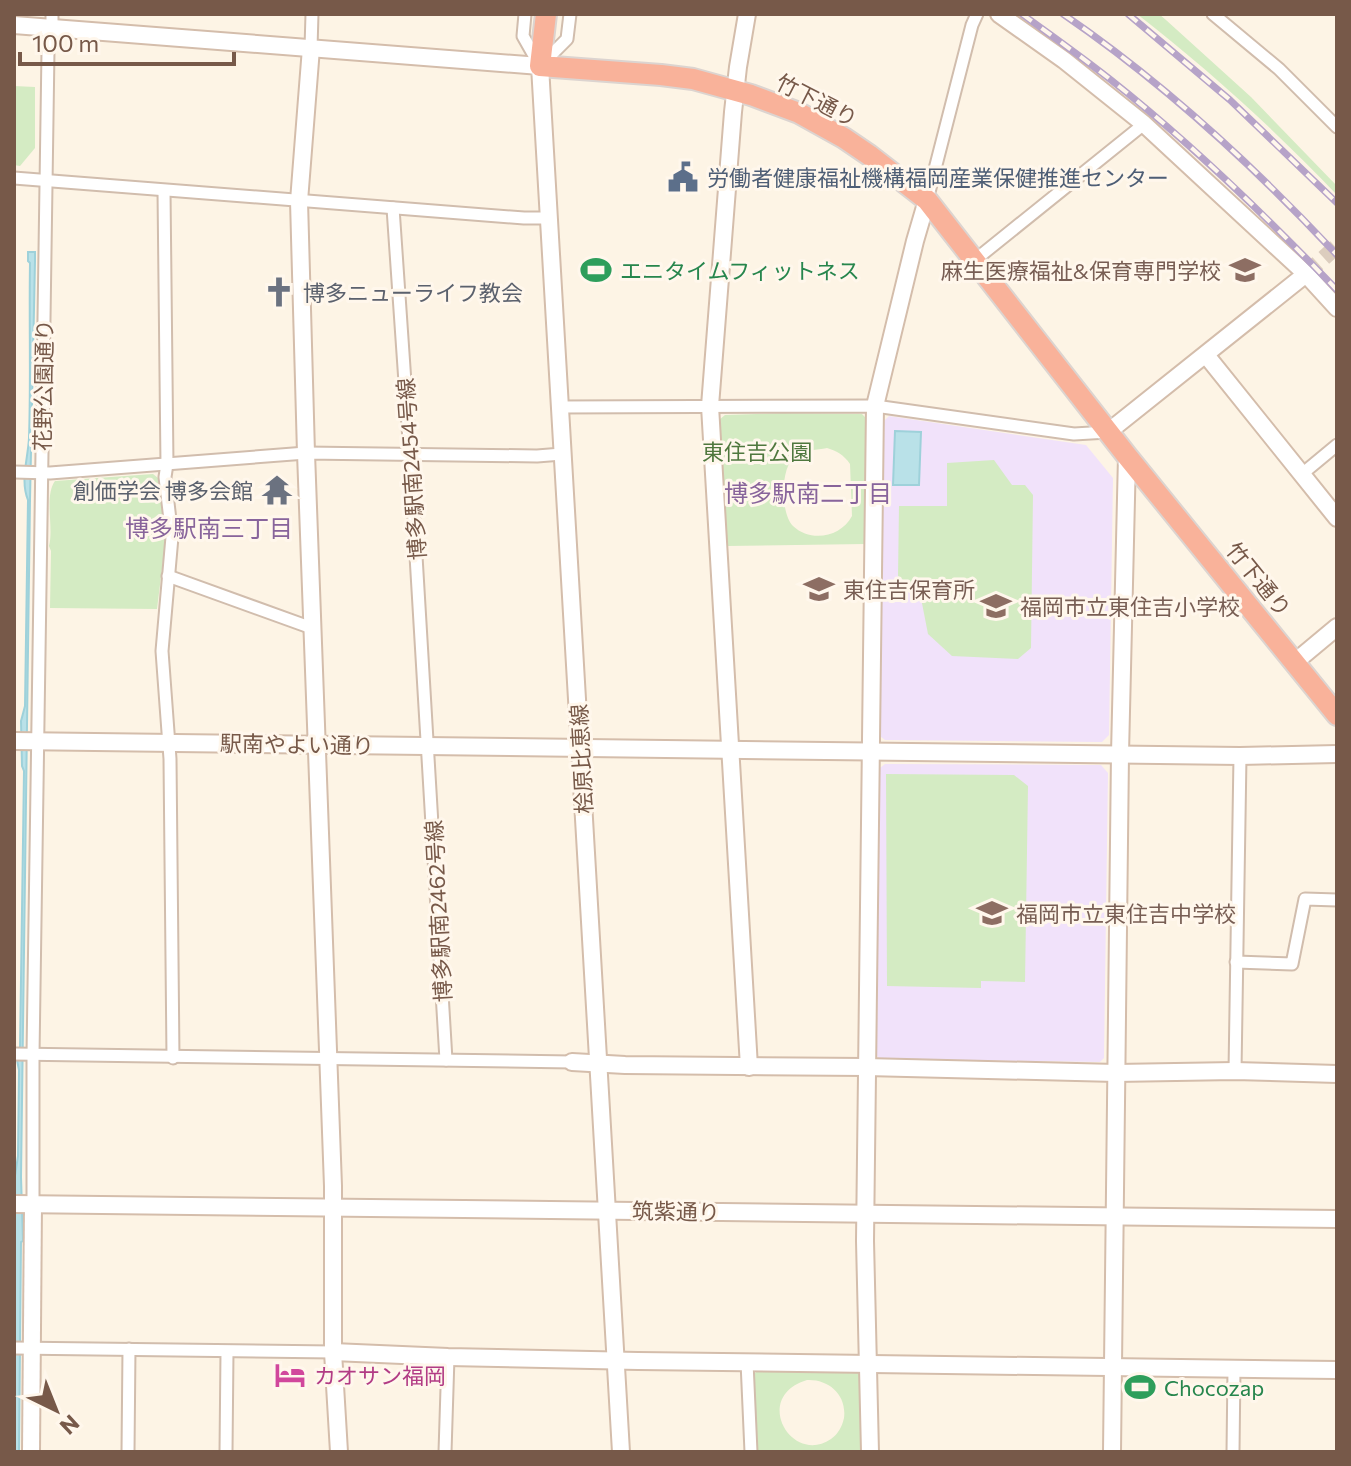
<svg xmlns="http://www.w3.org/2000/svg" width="1351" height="1466" viewBox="0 0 1351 1466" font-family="Commissioner,'Noto Sans JP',sans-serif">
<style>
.education{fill:#f1e2fa}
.green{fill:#d4ebc3;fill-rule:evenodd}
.water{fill:#b9e1e8;stroke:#9ed1da;stroke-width:2}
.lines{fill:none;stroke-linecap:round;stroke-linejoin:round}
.secondary-tunnel{stroke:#dccdbe;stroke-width:16;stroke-dasharray:16 8;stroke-linecap:butt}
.street-casing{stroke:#d1bdad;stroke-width:15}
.secondary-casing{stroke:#d4bdab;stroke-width:20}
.highway-casing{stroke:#dcd4d0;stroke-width:24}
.street{stroke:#fff;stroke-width:11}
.secondary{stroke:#fff;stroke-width:16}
.highway{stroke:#f9b29a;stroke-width:20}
.rail-casing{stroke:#b6a3c8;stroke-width:7}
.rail{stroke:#fff7ec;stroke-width:4;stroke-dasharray:12;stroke-linecap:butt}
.labels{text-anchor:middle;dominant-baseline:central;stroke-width:6;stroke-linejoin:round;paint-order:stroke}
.street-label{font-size:22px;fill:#775949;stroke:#fff7ec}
.service-label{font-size:22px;fill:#4e5e75;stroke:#fff7ec;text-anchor:start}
.leisure-label{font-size:22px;fill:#27864d;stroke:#fff7ec;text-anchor:start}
.education-label{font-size:22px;fill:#785e54;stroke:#fff7ec;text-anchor:start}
.worship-label{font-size:22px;fill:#5b616d;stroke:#fff7ec;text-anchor:start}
.park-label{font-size:22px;fill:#4f783e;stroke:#fff7ec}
.hotel-label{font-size:22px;fill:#b23c85;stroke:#fff7ec;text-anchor:start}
.neighbourhood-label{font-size:24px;fill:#88649b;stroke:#fff7ec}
</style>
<rect width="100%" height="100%" fill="#fdf4e5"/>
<g class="education">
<path d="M889 416 1086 445 1113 478 1109 735 1102 742 885 740 880 736 884 421Z"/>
<path d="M885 764 1101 765 1108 773 1104 1058 1100 1062 879 1059 875 1052 880 768Z"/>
</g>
<g class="green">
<path d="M1137 14H1159L1166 20 1251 97 1337 186V195C1275 130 1208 69 1137 14Z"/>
<path d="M14 86 35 87V148L20 166 14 165Z"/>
<path d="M783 413 862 414 867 419 865 544 727 546 719 420 725 415ZM827 448C837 451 844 455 850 464L852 516C841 537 811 543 793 526 780 513 780 465 796 456 805 450 817 450 827 448Z"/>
<path d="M994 460 1012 485H1025L1033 495 1031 648 1018 659 952 656 928 634 920 593 898 576 899 506H947V463Z"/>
<path d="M153 474 158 478 166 536 157 609 50 608 51 551 49 546C54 528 44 496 55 481Z"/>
<path d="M886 774 1014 775 1028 786 1025 982 981 981V988L887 986Z"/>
<path d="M758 1370 856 1371 860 1375 861 1452H758L754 1374ZM807 1380C829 1379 847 1395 844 1418 842 1427 838 1434 831 1439 792 1466 751 1397 807 1380Z"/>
</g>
<g class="water">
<path d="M28 252H35V261L30 500 21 1177 23 1241 21 1242 19 1452H14V1182L18 1156 19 1070 17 1060 20 1049 24 771 22 766 21 721 25 706 28 500C20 481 28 458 29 438 31 380 29 321 30 263L28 261Z"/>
<path d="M895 431 921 432 919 485H893Z"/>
</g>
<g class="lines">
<path class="secondary-tunnel" d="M1306 274 1337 246"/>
<g class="street-casing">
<g id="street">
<path d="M525 14 523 36 540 66 567 39 570 14"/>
<path d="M1213 14 1279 69 1337 127"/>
<path d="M311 48 312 14"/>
<path d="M14 178 524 218H548"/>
<path d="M164 191 167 464 165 477 172 537 162 651 170 759 173 1058"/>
<path d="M927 200 972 25 977 14"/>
<path d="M393 208 410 455 446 1060"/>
<path d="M975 260 1144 124"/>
<path d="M560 407 875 406 1074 434 1108 432"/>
<path d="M14 472 50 473 306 453 537 456 562 454"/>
<path d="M1302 474 1337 445"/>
<path d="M168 576 312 628"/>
<path d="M1236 962 1292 964 1305 899 1337 900"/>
<path d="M14 1054 572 1062"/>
<path d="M1235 1071 1240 756"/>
<path d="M33 1204V1055L48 51 52 28V14"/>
<path d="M14 1348 333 1352"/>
<path d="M747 1362 751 1452"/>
<path d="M128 1452 129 1349"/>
<path d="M226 1452 227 1352"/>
<path d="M445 1452 448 1357"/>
<path d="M1233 1452 1234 1369"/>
</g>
</g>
<g class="secondary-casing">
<g id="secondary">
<path d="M747 14 738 67 733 112 710 406 749 1067"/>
<path d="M999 14 1064 60 1144 124 1306 274 1337 308"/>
<path d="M14 25 540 66 621 1452"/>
<path d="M311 48 299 201 306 453 333 1186V1352L339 1452"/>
<path d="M1206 355 1337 518"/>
<path d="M1108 432 1306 274"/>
<path d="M1295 662 1337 627"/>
<path d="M14 741 1240 756 1337 754"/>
<path d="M572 1062 625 1065 866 1067 1116 1073 1235 1071 1337 1074"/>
<path d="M14 1204 1337 1219"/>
<path d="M333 1352 448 1357 638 1361 1337 1370"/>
<path d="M31 1452 33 1204"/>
<path d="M870 1452 865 1241 875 406 915 241 927 200"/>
<path d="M1112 1452 1120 754 1127 456"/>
</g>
</g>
<g class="highway-casing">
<path id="highway" d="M546 14 540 66 661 75 693 79 751 95 799 113 844 138 869 155 927 200 1127 456 1337 715"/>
</g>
<use href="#street" class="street"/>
<use href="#secondary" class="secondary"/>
<use href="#highway" class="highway"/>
<g class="rail-casing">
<g id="rail">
<path d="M1022 14C1052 36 1082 57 1111 80 1192 144 1266 216 1337 290"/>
<path d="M1063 14C1164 83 1254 166 1337 255"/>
<path d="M1128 14 1230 100 1337 203"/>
</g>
</g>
<use href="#rail" class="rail"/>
</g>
<defs>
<g id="civic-bare" transform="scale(2.4)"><path d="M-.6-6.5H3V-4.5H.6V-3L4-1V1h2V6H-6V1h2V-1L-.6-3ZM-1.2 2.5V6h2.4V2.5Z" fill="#5c6f8a" stroke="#fff7ec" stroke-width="2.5" paint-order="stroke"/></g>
<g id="stadium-bare" transform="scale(2.4)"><path d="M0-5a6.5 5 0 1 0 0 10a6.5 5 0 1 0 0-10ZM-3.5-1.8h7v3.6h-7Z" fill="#2e9e5b" stroke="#fff7ec" stroke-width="2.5" paint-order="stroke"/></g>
<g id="university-bare" transform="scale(2.4)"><path d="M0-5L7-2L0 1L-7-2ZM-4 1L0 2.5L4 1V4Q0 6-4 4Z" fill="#8d6e63" stroke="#fff7ec" stroke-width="2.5" paint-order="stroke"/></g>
<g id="church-bare" transform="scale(2.4)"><path d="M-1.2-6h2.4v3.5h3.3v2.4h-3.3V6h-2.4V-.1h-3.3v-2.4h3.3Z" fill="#6b7280" stroke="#fff7ec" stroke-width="2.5" paint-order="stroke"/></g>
<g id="temple-bare" transform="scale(2.4)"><path d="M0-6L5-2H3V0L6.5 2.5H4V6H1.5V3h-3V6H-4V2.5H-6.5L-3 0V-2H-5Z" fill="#6b7280" stroke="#fff7ec" stroke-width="2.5" paint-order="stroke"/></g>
<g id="school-bare" transform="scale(2.4)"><path d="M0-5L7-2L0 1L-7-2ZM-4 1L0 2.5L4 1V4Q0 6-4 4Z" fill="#8d6e63" stroke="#fff7ec" stroke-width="2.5" paint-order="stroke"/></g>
<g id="hotel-bare" transform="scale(2.4)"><path d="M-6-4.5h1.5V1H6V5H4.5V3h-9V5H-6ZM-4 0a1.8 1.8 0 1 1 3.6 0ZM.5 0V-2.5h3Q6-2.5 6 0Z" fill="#d1479c" stroke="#fff7ec" stroke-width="2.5" paint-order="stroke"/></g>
</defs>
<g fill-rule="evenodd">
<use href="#civic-bare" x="683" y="177"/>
<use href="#stadium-bare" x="596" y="270"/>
<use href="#university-bare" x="1245" y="270"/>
<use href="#church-bare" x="279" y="292"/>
<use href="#temple-bare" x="277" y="490"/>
<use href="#school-bare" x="819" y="589"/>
<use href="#school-bare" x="996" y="606"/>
<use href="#school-bare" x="992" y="913"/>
<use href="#hotel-bare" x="290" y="1375"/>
<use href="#stadium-bare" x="1140" y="1387"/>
</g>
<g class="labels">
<g class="street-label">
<text transform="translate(817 100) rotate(27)">竹下通り</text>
<text transform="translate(43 385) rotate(-89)">花野公園通り</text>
<text transform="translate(411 469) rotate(-94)">博多駅南2454号線</text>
<text transform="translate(1259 579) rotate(51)">竹下通り</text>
<text transform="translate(297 744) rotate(1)">駅南やよい通り</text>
<text transform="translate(581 759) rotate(-93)">桧原比恵線</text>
<text transform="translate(438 911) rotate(-93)">博多駅南2462号線</text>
<text transform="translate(676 1211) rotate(1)">筑紫通り</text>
</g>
<g class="service-label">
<text x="707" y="177">労働者健康福祉機構福岡産業保健推進センター</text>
</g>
<g class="leisure-label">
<text x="620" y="270">エニタイムフィットネス</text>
<text x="1164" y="1387">Chocozap</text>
</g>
<g class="education-label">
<text x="1221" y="270" text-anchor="end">麻生医療福祉&amp;保育専門学校</text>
<text x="843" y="589">東住吉保育所</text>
<text x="1020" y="606">福岡市立東住吉小学校</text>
<text x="1016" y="913">福岡市立東住吉中学校</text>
</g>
<g class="worship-label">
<text x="303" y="292">博多ニューライフ教会</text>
<text x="253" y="490" text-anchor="end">創価学会 博多会館</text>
</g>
<g class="park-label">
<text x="757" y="451">東住吉公園</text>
</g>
<g class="hotel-label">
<text x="314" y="1375">カオサン福岡</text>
</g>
<g class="neighbourhood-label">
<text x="808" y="492">博多駅南二丁目</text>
<text x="209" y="527">博多駅南三丁目</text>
</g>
</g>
<rect width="1351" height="1466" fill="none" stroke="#775949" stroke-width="32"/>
<g transform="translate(56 1410) rotate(137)" stroke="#fff7ec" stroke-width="6" paint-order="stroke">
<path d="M0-6L14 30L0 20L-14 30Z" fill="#775949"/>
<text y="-12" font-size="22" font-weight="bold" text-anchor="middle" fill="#775949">N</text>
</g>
<path d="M20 52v12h214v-12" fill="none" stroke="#775949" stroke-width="4"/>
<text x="32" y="52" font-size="24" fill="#775949" stroke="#fff7ec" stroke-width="6" paint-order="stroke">100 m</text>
</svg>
